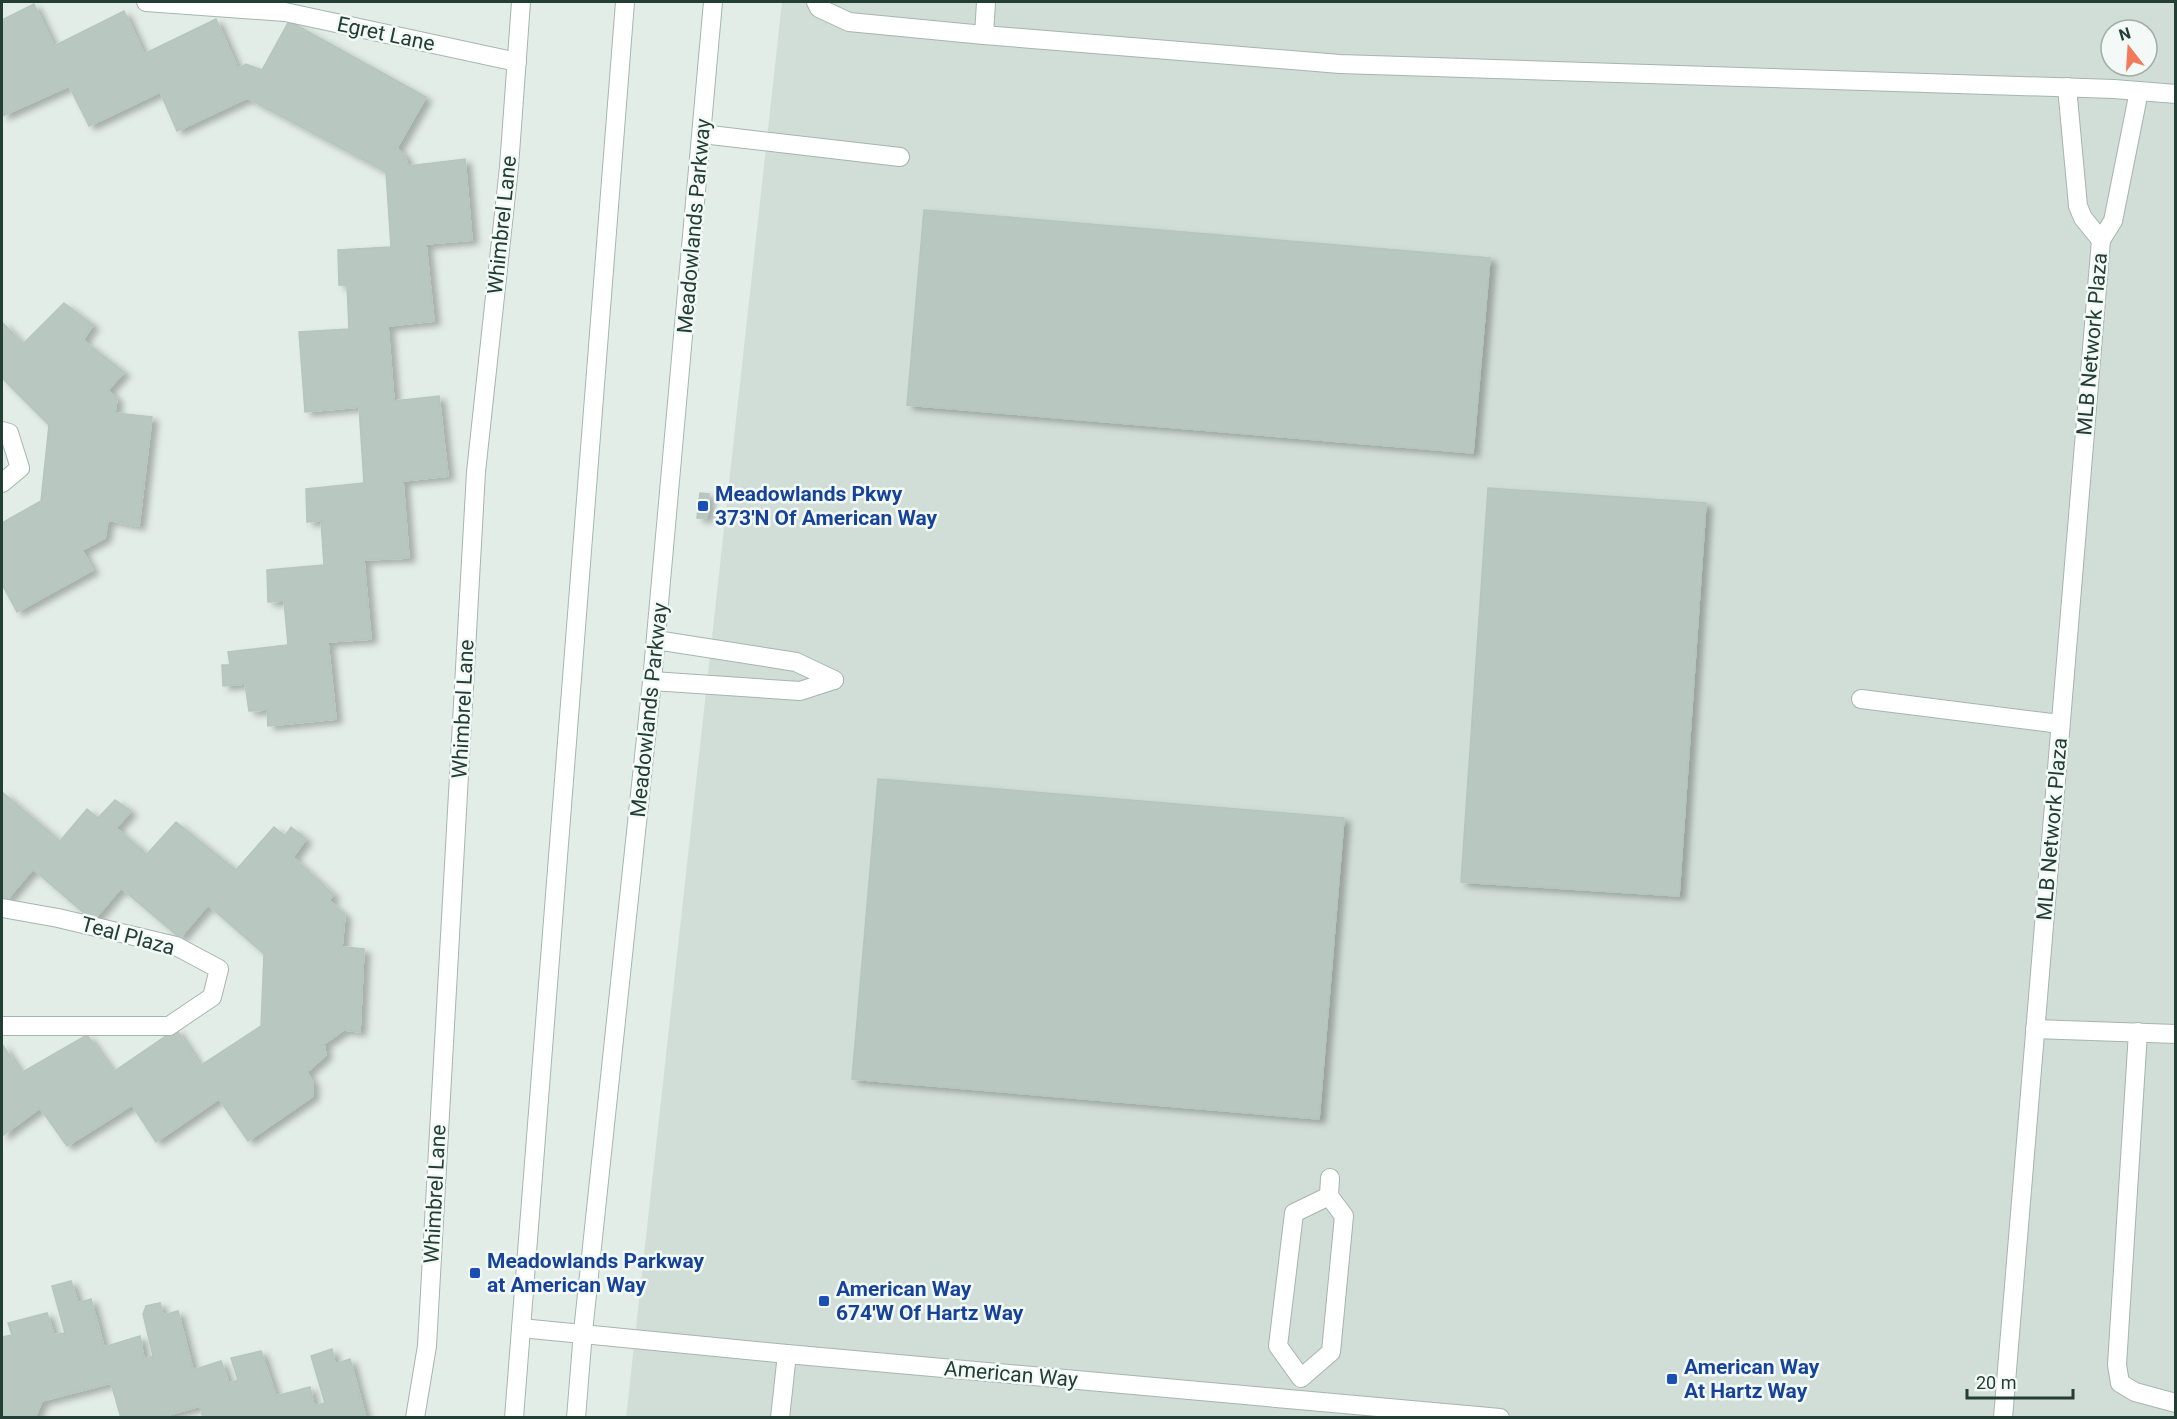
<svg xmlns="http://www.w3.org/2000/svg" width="2177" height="1419" viewBox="0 0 2177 1419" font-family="Roboto,sans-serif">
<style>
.built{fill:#d1ddd7;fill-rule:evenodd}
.building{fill:#b8c8c1;stroke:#b5c6be;stroke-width:1.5;filter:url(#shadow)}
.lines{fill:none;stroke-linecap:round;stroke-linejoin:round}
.service-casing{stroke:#a5b5af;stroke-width:20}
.minor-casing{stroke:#a5b5af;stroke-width:20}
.secondary-casing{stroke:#a1b9af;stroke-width:20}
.service{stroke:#fff;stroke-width:18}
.minor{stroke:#fff;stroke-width:18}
.secondary{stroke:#fff;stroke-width:18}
.transit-dot{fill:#1a4fb4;stroke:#f3f9f6;stroke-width:2}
.labels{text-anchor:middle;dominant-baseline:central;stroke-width:5;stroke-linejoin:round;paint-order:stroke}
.street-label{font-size:21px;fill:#223e35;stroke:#f3f9f6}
.transit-label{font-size:21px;font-weight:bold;fill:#164399;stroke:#f3f9f6;text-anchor:start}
</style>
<defs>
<filter id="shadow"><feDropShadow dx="6" dy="4" stdDeviation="3" flood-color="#0004"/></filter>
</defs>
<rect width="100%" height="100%" fill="#e3ede8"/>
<path class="built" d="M782 2H2175V1417L626 1418ZM2111 30H2147V66H2111Z"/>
<g class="building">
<path d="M34 4 54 46 124 11 144 54 216 19 238 69 246 64 262 70 289 21 426 97 397 148 405 156 408 166 465 159 472 240 426 244 434 321 388 326 394 401 439 396 448 476 403 481 409 558 364 560 371 639 328 642 336 719 268 726 267 710 249 711 245 684 223 686 222 665H230L228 652 288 645 284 601 268 602 267 570 324 565 321 521 307 522 306 489 364 483 359 407 305 412 299 332 349 329 347 285H339L338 250 391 247 386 172 247 98 177 131 160 92 89 126 69 86 2 116V20Z"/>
<path d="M924 210 1490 258 1473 453 907 405Z"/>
<path d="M64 303 93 325 83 340 124 372 108 390 117 399 115 413 152 417 139 526 108 520 105 538 82 550 93 570 17 612 2 584V523L41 501 49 425 2 378V322L23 344Z"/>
<path d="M1488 488 1706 503 1679 896 1461 882Z"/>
<path d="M700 493 709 494 707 518H697Z"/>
<path d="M878 779 1344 818 1319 1119 852 1079Z"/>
<path d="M2 792 60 841 87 809 98 818 115 800 131 811 116 828 147 854 176 822 236 870 274 827 285 836 291 827 306 839 293 857 334 895 329 900 345 915 342 947 364 949 360 1032 344 1030 324 1044 326 1055 307 1072 313 1083V1096L248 1141 219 1099 156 1142 132 1105 67 1146 40 1108 2 1136V1044L21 1073 87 1035 113 1072 176 1029 200 1066 261 1026 264 954 208 905 180 938 121 888 93 921 33 869 4 903 2 901Z"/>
<path d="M71 1281 78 1303 91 1299 104 1347 140 1336 144 1359 153 1356 143 1314 146 1306 160 1303 163 1315 178 1311 193 1370 221 1361 229 1383 238 1380 231 1358 261 1351 276 1396 310 1387 314 1406 325 1403 311 1356 332 1349 335 1364 350 1359 366 1418H203L200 1406 158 1418H121L111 1383 42 1401 35 1418H2V1337L12 1335 8 1323 47 1313 54 1335 65 1333 52 1286Z"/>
</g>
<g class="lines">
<g class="service-casing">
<g id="service">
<path d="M816 2 819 8 849 22 984 35 986 2"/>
<path d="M984 35 1340 64 2114 89 2176 94"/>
<path d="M702 134 900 157"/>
<path d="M656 640 796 662 834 680"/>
<path d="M652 681 800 691 834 680"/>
<path d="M1861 699 2060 724"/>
<path d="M2035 1029 2176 1034"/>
<path d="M2138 1032 2117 1365 2120 1383 2135 1392 2176 1403"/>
<path d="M1329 1196 1294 1213 1278 1346 1301 1378 1331 1352 1344 1216 1329 1196 1330 1178"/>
<path d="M780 1418 787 1354"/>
</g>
</g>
<g class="minor-casing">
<g id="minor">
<path d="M146 2 285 12 517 62"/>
<path d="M2067 87 2078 206 2083 218 2101 240 2113 221 2139 91"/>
<path d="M2 431 9 433 20 468 2 483"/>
<path d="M2 908 58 918 176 946 219 969 212 997 169 1026H2"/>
<path d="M521 1328 787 1354 1500 1418"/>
<path d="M415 1418 427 1346 476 472 509 167 521 2"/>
<path d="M2003 1418 2101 240"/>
</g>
</g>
<g class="secondary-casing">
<g id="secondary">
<path d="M514 1418 625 2"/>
<path d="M576 1418 583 1332 652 681 713 2"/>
</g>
</g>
<use href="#service" class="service"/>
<use href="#minor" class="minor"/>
<use href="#secondary" class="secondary"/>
</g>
<g class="transit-dot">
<rect x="697" y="500" width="12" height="12" rx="3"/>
<rect x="469" y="1267" width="12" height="12" rx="3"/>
<rect x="818" y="1295" width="12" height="12" rx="3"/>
<rect x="1666" y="1373" width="12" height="12" rx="3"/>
</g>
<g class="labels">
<g class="street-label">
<text transform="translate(386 34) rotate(12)">Egret Lane</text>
<text transform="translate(502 225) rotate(-84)">Whimbrel Lane</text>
<text transform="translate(694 226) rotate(-85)">Meadowlands Parkway</text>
<text transform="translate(2092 344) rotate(-85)">MLB Network Plaza</text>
<text transform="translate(463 709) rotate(-87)">Whimbrel Lane</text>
<text transform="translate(649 710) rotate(-84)">Meadowlands Parkway</text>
<text transform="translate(2052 829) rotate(-85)">MLB Network Plaza</text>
<text transform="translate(128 936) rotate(15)">Teal Plaza</text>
<text transform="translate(435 1194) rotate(-87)">Whimbrel Lane</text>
<text transform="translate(1011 1374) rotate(5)">American Way</text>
</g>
<g class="transit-label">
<text x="715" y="494">Meadowlands Pkwy<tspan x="715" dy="24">373'N Of American Way</tspan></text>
<text x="487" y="1261">Meadowlands Parkway<tspan x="487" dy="24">at American Way</tspan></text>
<text x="836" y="1289">American Way<tspan x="836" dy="24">674'W Of Hartz Way</tspan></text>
<text x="1684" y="1367">American Way<tspan x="1684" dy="24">At Hartz Way</tspan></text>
</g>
</g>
<rect width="2177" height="1419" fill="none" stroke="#223e35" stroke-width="6"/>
<g transform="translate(2129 48) rotate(343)"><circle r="28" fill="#f3f9f6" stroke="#9faea9" stroke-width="1.5"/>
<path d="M0-4.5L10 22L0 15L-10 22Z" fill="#f3795b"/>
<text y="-9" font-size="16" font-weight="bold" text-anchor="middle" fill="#223e35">N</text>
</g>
<path d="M1967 1389v9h106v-9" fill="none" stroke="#223e35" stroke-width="3"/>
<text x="1976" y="1389" font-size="18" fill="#223e35" stroke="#f3f9f6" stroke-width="4.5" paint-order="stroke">20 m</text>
</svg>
